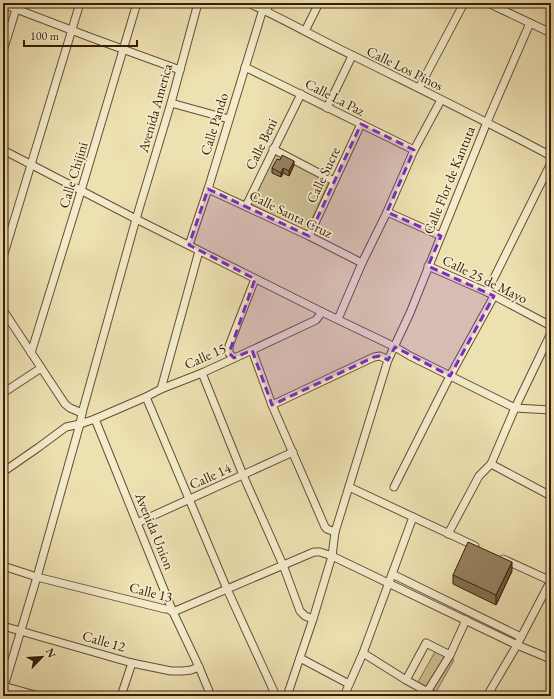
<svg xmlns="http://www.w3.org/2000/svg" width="554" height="699" viewBox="0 0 554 699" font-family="'EB Garamond',serif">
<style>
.green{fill:#cebf94;stroke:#836e4d}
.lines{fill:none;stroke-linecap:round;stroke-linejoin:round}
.minor-casing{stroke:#654e31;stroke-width:9}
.tertiary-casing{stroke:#654e31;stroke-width:10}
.minor{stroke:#f3ebcc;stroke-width:7}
.tertiary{stroke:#f3ebcc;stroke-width:8}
.wall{fill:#817052;stroke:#381d06}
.shaded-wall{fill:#695b42;stroke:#381d06}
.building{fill:#96825f;stroke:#381d06}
.marked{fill:#7b2cbf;fill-opacity:0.2;stroke:#7b2cbf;stroke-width:3;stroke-dasharray:8 5;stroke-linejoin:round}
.labels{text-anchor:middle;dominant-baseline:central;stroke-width:3.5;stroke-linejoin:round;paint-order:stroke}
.street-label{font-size:14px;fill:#381d06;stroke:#f3ebcc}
</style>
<rect width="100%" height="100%" fill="#ede0b1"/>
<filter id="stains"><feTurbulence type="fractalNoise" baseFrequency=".005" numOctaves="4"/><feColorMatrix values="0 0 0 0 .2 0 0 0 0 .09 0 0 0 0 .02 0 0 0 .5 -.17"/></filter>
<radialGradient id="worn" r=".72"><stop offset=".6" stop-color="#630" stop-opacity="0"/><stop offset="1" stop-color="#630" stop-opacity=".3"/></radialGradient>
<g class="green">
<path d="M276 154 329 182 306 232 251 204Z"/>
<path d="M436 650 454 660 436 692 418 682Z"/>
</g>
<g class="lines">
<g class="minor-casing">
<g id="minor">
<path d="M198 3 171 103 136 219 82 413 80 424 95 419 146 397 161 389 202 373 252 350 316 320 322 312"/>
<path d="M248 3C284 19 318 39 354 56 420 89 486 121 551 156"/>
<path d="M488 3 551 33"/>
<path d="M3 4C62 27 121 49 180 70"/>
<path d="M267 11 269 3"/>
<path d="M305 31 319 3"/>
<path d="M3 51 18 3"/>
<path d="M245 67 414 150"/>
<path d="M419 88 464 3"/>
<path d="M171 103 229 119"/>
<path d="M327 108 352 56"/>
<path d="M273 149 334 181"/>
<path d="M3 150 136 219 322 312 395 347 410 356 515 408 551 410"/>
<path d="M208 189 309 236 362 263"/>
<path d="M246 206 301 94"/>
<path d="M387 212 441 236"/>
<path d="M309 236 361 124"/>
<path d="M189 245 208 189 263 9"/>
<path d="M3 257 80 3"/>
<path d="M428 266 487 292 551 326"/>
<path d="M487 292 551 163"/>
<path d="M3 310 65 404 70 408 82 413"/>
<path d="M338 319 362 263 387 212 414 150 441 100"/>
<path d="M252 350 272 405 325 527 327 529 335 532"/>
<path d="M31 353 81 191 137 3"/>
<path d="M234 358 229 353V346L255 279"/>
<path d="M202 373 243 475 283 565 300 611 305 616 313 619"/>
<path d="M161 389 199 251"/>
<path d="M3 393 41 368"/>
<path d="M146 397 227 589 276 696"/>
<path d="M272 405 374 357 380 356 388 360"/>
<path d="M95 419 173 612 199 667 211 696"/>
<path d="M491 464 551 496"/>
<path d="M3 472 39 447 66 427 80 424 37 577 3 690"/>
<path d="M349 487 475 546"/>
<path d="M394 487 450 376 494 296"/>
<path d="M137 523 293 452"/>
<path d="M448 534 479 476 491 464 515 408 551 333"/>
<path d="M503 559 551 581"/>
<path d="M3 566 37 577 165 609H168L173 612 314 552H320L332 556 517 645 551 659"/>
<path d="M392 574 521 637"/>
<path d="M3 626 132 663 171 671H183L191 670 199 667"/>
<path d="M363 653 406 680 435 696"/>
<path d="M300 658 349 684"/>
<path d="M406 680 426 643 450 655"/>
<path d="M3 686 39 696"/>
<path d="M427 692 450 655 466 620"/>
<path d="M121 696 132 663"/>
<path d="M287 696 313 619 332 556 335 532 388 360 410 313 487 122 530 23"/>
<path d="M344 696 363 653 413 517"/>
<path d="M487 696 517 645 551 580"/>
</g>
</g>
<g class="tertiary-casing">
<path id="tertiary" d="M550 696 551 695"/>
</g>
<use href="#minor" class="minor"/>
<use href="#tertiary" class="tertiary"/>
</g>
<g class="wall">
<path d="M280 160 294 165 289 176 283 173 281 177 272 173V168Z"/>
<path d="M512 571 496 605 453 584V575Z"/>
</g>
<g class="shaded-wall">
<path d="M294 161V165L289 176V171Z"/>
<path d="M283 168V173L281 177V173Z"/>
<path d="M512 562V571L496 605V595Z"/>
</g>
<g class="building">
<path d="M282 155 294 161 289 171 283 168 281 173 272 168 277 159 280 160Z"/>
<path d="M468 542 512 562 496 595 453 575Z"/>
</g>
<path class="marked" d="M361 124 414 150 387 212 441 236 428 266 494 296 450 376 395 347 388 360 380 356 374 357 272 405 252 350 234 358 229 353 255 279 189 245 208 189 309 236Z"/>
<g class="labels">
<g class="street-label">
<text transform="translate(405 68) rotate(26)">Calle Los Pinos</text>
<text transform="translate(335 97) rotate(27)">Calle La Paz</text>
<text transform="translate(155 108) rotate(-74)">Avenida America</text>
<text transform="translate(214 124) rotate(-73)">Calle Pando</text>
<text transform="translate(261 144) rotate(-64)">Calle Beni</text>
<text transform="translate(73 175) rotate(-73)">Calle Chijini</text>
<text transform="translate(323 175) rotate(-65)">Calle Sucre</text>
<text transform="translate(449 180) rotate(-68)">Calle Flor de Kantuta</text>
<text transform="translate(291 214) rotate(26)">Calle Santa Cruz</text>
<text transform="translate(485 279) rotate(26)">Calle 25 de Mayo</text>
<text transform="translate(205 356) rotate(-24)">Calle 15</text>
<text transform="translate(210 476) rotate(-24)">Calle 14</text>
<text transform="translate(155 531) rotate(68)">Avenida Union</text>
<text transform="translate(151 592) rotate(14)">Calle 13</text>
<text transform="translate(104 641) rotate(16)">Calle 12</text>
</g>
</g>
<rect width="554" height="699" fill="none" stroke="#ede0b1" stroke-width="16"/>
<rect x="4" y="4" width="546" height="691" fill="none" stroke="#381d06" stroke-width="2"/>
<rect x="8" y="8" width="538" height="683" fill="none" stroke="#381d06"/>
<g transform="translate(42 657) rotate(65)" stroke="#f3ebcc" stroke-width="3" paint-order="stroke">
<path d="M0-3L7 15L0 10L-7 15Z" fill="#381d06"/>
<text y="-6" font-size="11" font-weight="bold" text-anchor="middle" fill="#381d06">N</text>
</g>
<path d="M24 40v6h113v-6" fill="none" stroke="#381d06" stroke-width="2"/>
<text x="30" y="40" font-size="12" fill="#381d06" stroke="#f3ebcc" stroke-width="3" paint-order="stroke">100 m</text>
<rect width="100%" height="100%" filter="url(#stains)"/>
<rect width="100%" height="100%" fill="url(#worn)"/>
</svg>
